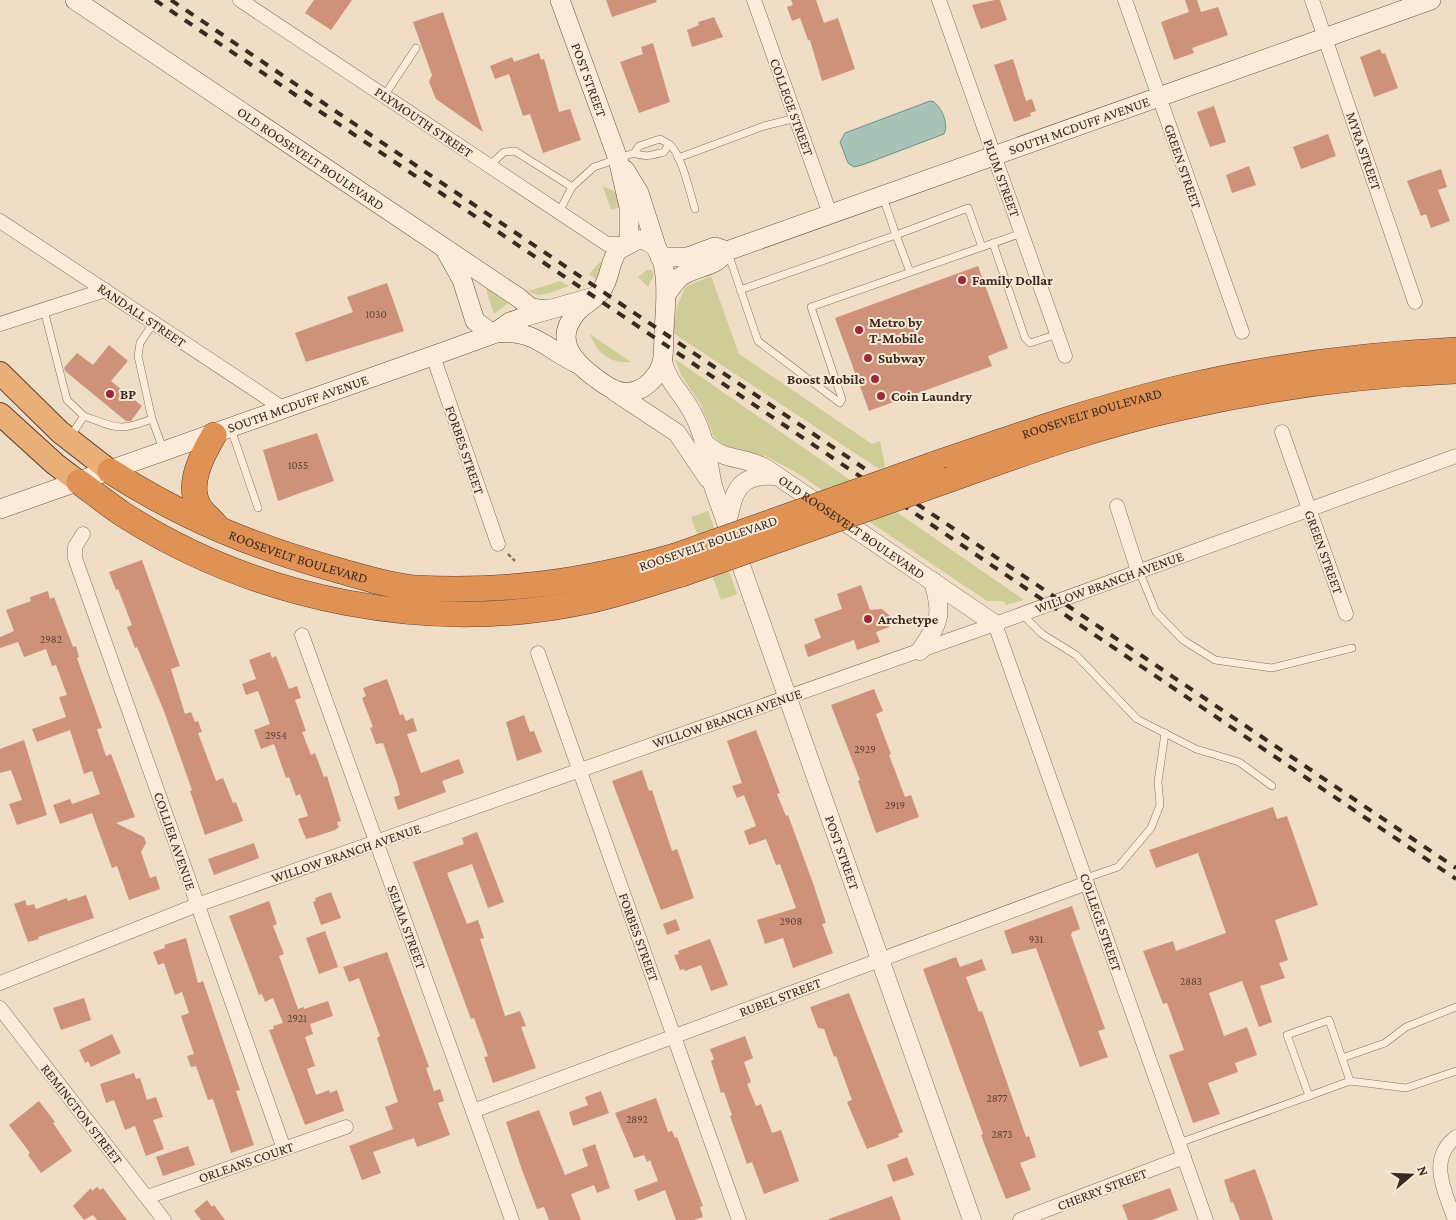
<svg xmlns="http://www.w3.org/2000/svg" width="1456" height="1220" viewBox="0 0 1456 1220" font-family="'Crimson Pro',serif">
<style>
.green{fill:#cecd98}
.water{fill:#a7c3b7;stroke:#6d9284}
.building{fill:#ce927a}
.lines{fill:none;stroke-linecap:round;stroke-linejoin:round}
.service-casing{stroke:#8b6e5a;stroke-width:8}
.minor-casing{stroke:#8b6e5a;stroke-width:15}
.tertiary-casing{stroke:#8b6e5a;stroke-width:19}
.secondary-casing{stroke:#6d4f3e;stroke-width:20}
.trunk-casing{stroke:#593d2f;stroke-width:24}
.motorway-casing{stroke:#593d2f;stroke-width:26}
.path{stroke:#8b6e5a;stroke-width:2.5;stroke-dasharray:4 2.5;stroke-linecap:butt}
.service{stroke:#faecd9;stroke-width:7}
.minor{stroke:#faecd9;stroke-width:14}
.tertiary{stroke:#faecd9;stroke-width:18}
.secondary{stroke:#faecd9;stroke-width:19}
.trunk{stroke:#eaaf78;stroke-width:22}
.motorway{stroke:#e09154;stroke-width:25}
.rail{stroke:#3b291f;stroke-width:4;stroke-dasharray:9 9;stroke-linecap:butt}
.motorway-bridge-casing{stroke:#593d2f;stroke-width:26;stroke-linecap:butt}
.motorway-bridge{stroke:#e09154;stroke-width:25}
.poi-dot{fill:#9c2938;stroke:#f7e9d5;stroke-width:2}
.labels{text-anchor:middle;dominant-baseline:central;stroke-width:4;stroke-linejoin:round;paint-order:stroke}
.number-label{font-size:11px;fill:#604336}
.street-label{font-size:14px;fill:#3b291f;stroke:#f7e9d5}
.poi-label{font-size:14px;font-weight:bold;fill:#3b291f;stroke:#f7e9d5;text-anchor:start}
</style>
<rect width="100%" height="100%" fill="#efddc5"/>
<g class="green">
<path d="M603 186 615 192 623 206 611 210Z"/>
<path d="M600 262 603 263 600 267 604 270 596 279 589 274Z"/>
<path d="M647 270H652L654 275 648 287 638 277Z"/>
<path d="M711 276 739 354 872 444 880 441 885 467 879 469 673 333 677 307 685 287Z"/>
<path d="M560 281 569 286C542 295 541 301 516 284L529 291Z"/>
<path d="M486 289H489L512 300 494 314Z"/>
<path d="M590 334 631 362C610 364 597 353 590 334Z"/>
<path d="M675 359 1024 600 1006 605 1004 601H987L794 471 765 456 746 454 720 443 713 435 701 405 681 375Z"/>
<path d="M708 511 737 594 721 600 691 517Z"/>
</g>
<path class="water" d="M930 101 934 102C942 108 949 125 944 134L862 165 854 167 848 163 840 142 845 133Z"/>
<g class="building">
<path d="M314 0H352L331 30 305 13Z"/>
<path d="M606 0H656L657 2 612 17Z"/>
<path d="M791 0H816L824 23 838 18 855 69 822 81 810 40H808L800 18 792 21 787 7 793 5Z"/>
<path d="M995 0H1000L1007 20 981 29 972 5Z"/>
<path d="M1185 0H1197L1201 12 1218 7 1228 35 1192 48 1194 53 1174 60 1161 22 1189 12Z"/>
<path d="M443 12 483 132 436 99 429 82 432 75 413 22Z"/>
<path d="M714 17 723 37 692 47 687 30 699 25 698 22Z"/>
<path d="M653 43 670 102 639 113 620 62 643 54 641 47Z"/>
<path d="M1380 49 1382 54 1385 53 1398 88 1374 97 1360 57Z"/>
<path d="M539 53 541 60 544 59 559 112 570 109 581 140 543 153 530 114 523 116 509 74 495 79 490 66 512 57 514 62Z"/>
<path d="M1013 59 1026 101 1032 99 1036 111 1030 113 1031 116 1014 122 994 65Z"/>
<path d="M1214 106 1226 142 1210 147 1197 112Z"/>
<path d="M1328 134 1336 156 1301 169 1293 147Z"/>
<path d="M1249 166 1256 185 1232 193 1226 175Z"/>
<path d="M1441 169 1447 187 1438 190 1450 221 1431 228 1426 214 1421 216 1407 181Z"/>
<path d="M978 266 1008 348 988 356 992 366 869 411 835 318Z"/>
<path d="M387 283 404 331 306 362 295 333 353 312 347 297Z"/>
<path d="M109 345 128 361 111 381 142 406 131 421H126L65 371 64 368 77 353 93 365Z"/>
<path d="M317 433 334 481 278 501 263 450Z"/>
<path d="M142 560 180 666 171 669 185 714 191 712 195 722 198 721 202 732 198 733 216 781 223 778 233 803 236 802 243 821 205 835 190 791 192 790 164 711 137 647 135 648 127 627 132 625 118 589 116 590 109 572Z"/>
<path d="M861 585 870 610 882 609 891 617 889 627 876 632 880 642 857 650 854 640 808 657 804 645 821 638 814 619 842 609 837 594Z"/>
<path d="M48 591 50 599 54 597 73 647 76 646 79 657 77 658 102 728 97 729 106 756 111 754 135 817 116 823 144 837 146 843 141 852 150 878 156 876 160 889 129 900 117 866 112 868 92 813 60 824 53 805 70 799 72 804 100 794 92 771 84 774 70 730 37 742 32 729 66 717 59 697 67 695 56 665 52 666 46 649 24 657 18 642 0 648V637L14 631 6 610 31 601 30 597Z"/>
<path d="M270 652 272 658 276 656 289 689 297 686 301 698 295 700 306 731 302 732 311 755 315 753 324 777 327 776 341 821 337 822 339 827 335 830 314 837 306 839 298 819 308 816 300 794 296 796 289 777 286 778 274 744 261 749 254 730 270 724 258 691 246 695 242 684 256 679 249 660Z"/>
<path d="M387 679 400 715 403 714 406 721 413 718 417 731 407 734 421 773 459 759 464 773 442 781 446 792 398 810 394 797 400 795 397 783 383 743 376 744 370 728 373 727 362 698 366 696 363 688Z"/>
<path d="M874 689 883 711 876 714 891 754 889 755 905 797 911 795 919 817 876 833 858 781 860 780 831 705Z"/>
<path d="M524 715 530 732 534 731 542 752 517 761 506 722Z"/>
<path d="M756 730 780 793 777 794 786 816 788 815 814 886 826 923 822 924 833 953 793 968 783 938 765 944 757 920 796 908 780 864 776 865 766 839 749 845 744 831 756 826 744 795 737 798 732 786 742 783 727 741Z"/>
<path d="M24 740 47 815 17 825 9 804 22 800 11 770 0 773V749Z"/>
<path d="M642 770 649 791 652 790 672 851 677 849 694 898 661 910 612 781Z"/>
<path d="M1273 807 1277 819 1287 816 1318 905 1275 920 1288 960 1279 963 1285 978 1260 986 1272 1022 1259 1027 1242 981 1209 993 1224 1036 1247 1027 1257 1055 1235 1063 1238 1072 1208 1083 1220 1114 1193 1123 1169 1055 1184 1050 1167 1003 1163 1004 1143 951 1173 941 1176 951 1226 933 1198 853 1156 868 1149 850Z"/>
<path d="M477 832 504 902 488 908 472 864 447 873 467 924 478 920 484 938 480 939 505 1016 520 1011 526 1026 521 1027 536 1068 493 1083 484 1057 488 1056 474 1018 471 1019 413 862 464 844 462 838Z"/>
<path d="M254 843 259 858 214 875 208 859Z"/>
<path d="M331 892 341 918 321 925 313 902 316 901 315 898Z"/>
<path d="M86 895 94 918 38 937 39 939 28 942 14 904 25 900 27 906 34 904 36 909 67 898 68 901Z"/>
<path d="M269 901 277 924 273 926 284 954 279 956 298 1009 304 1007V1009L328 1001 333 1016 310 1024 313 1034 305 1037 315 1066 307 1069 316 1095 329 1090 330 1093 337 1090 344 1111 305 1125 269 1030 274 1029 273 1026 283 1023 273 998 265 1002 262 994 259 995 229 916Z"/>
<path d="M1072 906 1080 929 1072 932 1071 935 1105 1029 1098 1031 1108 1057 1080 1067 1036 948 1012 954 1004 931Z"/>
<path d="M676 919 680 930 667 935 663 924Z"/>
<path d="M325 931 338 967 319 974 306 938Z"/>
<path d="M186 938 198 983 203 981 240 1090 236 1091 254 1145 231 1153 213 1099 208 1100 196 1066 191 1067 187 1056 194 1054 181 1016 189 1013 182 992 175 995 164 963 158 965 153 952 165 948 164 945Z"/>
<path d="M710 939 728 985 711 991 701 965 685 971 684 969 680 970 674 955 679 954 678 951Z"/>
<path d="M387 952 429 1067 426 1068 434 1091 440 1089 444 1101 438 1103 450 1135 417 1147 414 1138 373 1152 381 1173 362 1180 349 1146 393 1129 385 1107 398 1102 377 1038 380 1036 359 978 349 982 343 967Z"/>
<path d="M956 957 960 967 982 959 986 970 966 977 979 1012 982 1011 1026 1137 1029 1136 1036 1157 1020 1163 1031 1190 1006 1199 987 1151 981 1135 983 1134 923 969Z"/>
<path d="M849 993 903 1132 898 1134 899 1137 867 1149 847 1102 852 1100 836 1056 834 1057 824 1029 818 1028 810 1007Z"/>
<path d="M84 998 91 1020 61 1030 53 1008Z"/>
<path d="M112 1034 121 1053 91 1067 88 1061 85 1063 79 1050Z"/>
<path d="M745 1036 753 1058 744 1062 751 1082 747 1084 756 1106 761 1104 772 1133 781 1130 799 1181 764 1194 752 1162 747 1164 730 1116 732 1115 724 1092 721 1093 711 1061 714 1059 710 1049Z"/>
<path d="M134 1073 136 1079 140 1078 147 1100 156 1097 163 1117 153 1120 164 1149 146 1156 135 1126 125 1130 114 1100 106 1103 100 1084Z"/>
<path d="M601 1091 609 1113 573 1126 569 1112 588 1105 585 1097Z"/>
<path d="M656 1098 668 1132 672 1131 675 1138 677 1137 703 1206 700 1207 703 1217 694 1220H676L665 1190 638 1201 634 1190 658 1181 650 1160 647 1162 644 1155 634 1158 615 1113Z"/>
<path d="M39 1101 55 1122 53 1123 72 1151 41 1173 28 1155 30 1153 9 1125Z"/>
<path d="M539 1110 565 1175 588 1166 582 1149 595 1144 610 1188 597 1193 594 1185 571 1194 581 1220H549L544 1207 537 1209 522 1170 506 1122Z"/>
<path d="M188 1146 195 1165 163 1176 156 1157Z"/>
<path d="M907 1157 914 1175 893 1182 887 1165Z"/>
<path d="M1255 1169 1267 1202 1273 1220H1240L1233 1202 1231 1203 1224 1180Z"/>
<path d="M97 1187 100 1190 103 1188 127 1220H97L93 1215 84 1220 73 1206 91 1188 92 1191Z"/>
<path d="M1170 1188 1178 1210 1152 1220H1128L1122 1205Z"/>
<path d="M892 1196 901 1220H829V1219Z"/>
<path d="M207 1200 212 1207 214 1205 225 1220H201L194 1211Z"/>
</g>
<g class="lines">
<g class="service-casing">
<g id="service">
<path d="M384 96 416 48"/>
<path d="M669 144C681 152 690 193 695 209"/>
<path d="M678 158 764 126 796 118"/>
<path d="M489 166 504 152 515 151 572 187"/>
<path d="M883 197 896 235 968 208 982 247"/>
<path d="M559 212 572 187 594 167 634 153 639 146 660 139 669 144 664 152C653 155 646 158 634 153"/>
<path d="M993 243 1025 338 1030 343 1058 334"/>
<path d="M728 253 758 341 840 403 842 399 811 307 1022 233"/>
<path d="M740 290 896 235 910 272"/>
<path d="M44 310 67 400 84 416 70 437"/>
<path d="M154 322 140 343 138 356 152 419 163 449"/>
<path d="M84 416C118 428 118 432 152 419"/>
<path d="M231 429 258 508"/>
<path d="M1139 571 1156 612 1183 640 1215 660 1272 668 1352 648"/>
<path d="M1022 614 1042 634 1076 655 1137 719 1196 749 1239 762 1272 786"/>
<path d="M1086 878 1118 867 1151 828 1160 805 1158 782 1165 733"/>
<path d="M1342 1058 1385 1043 1406 1027 1456 1007"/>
<path d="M1309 1096 1350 1081 1406 1088 1456 1071"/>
<path d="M1179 1143 1309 1096 1287 1035 1329 1020 1350 1081"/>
</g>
</g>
<g class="minor-casing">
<g id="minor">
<path d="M240 0 607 244H626"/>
<path d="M754 0 830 214"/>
<path d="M939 0 1065 356"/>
<path d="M1125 0 1242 332"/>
<path d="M1312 0 1415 302"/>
<path d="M0 221 284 409"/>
<path d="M0 324 105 290"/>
<path d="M433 356 498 544"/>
<path d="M1282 432 1346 614"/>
<path d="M1117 506 1138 571"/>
<path d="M83 534 75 547V558L284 1149"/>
<path d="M995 624 1206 1220"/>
<path d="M302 635 512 1220"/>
<path d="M538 653 739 1220"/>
<path d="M0 983 197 905 995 624 1456 456"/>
<path d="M0 1008 164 1220"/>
<path d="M473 1111 1087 883"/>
<path d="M147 1197 346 1127"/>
<path d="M1020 1220 1184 1157"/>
<path d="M1455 1220C1445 1192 1427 1159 1456 1137"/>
</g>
</g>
<g class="tertiary-casing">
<g id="tertiary">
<path id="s1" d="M663 361C667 382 684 395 693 414 705 436 708 461 713 486L972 1220"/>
<path d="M615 392 677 433 708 479"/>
<path id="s2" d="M704 442C723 462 746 456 767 469L995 624"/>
<path d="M727 524C734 492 737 473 776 476"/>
<path d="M920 651C940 621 943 616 933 581"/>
</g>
</g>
<g class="secondary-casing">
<g id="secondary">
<path id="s3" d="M75 0 519 298 531 308 547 310"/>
<path id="s4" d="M560 0 618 159 629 207V242"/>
<path d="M625 170 639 193 658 252"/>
<path d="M637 240C675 236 665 311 664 331 663 343 665 355 661 366 657 376 648 386 638 390 622 396 610 389 597 379 572 361 553 339 577 312 584 304 594 300 600 292 610 281 609 262 618 250Z"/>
<path d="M447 253 462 280 475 321 493 334"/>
<path d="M660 257H688L715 247 727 251"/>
<path id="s5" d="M667 293C671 288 675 281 680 277 697 265 714 269 727 251L1431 0"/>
<path d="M494 333C536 329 544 348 578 364"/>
<path id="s6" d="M0 509 449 350 493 334 510 322 527 316 594 297"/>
</g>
</g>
<g class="trunk-casing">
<g id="trunk">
<path d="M0 373 60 432 110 471"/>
<path d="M0 414 55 464 79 482"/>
</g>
</g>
<g class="motorway-casing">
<g id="motorway">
<path d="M214 435C203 454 185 485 200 508 205 515 213 521 218 528"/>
<path id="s7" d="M932 465C1011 438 1090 410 1171 390 1264 367 1360 355 1456 350"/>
<path id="s8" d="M110 471C183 518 254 547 337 570 362 577 389 586 415 588 507 593 587 581 675 556"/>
<path d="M951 479C1026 452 1101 425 1179 408 1270 387 1363 375 1456 371"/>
<path d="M79 482C94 493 109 505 124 515 259 601 432 635 588 601 620 594 651 583 682 574"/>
</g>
</g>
<path class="path" d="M508 554 515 561"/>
<use href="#service" class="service"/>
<use href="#minor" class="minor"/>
<use href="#tertiary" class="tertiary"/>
<use href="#secondary" class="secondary"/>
<use href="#trunk" class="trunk"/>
<use href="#motorway" class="motorway"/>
<g class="rail">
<path d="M155 0 1456 879"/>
<path d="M171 0 1456 868"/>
</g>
<g class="motorway-bridge-casing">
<g id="motorway-bridge">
<path d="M675 556 932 465"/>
<path d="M682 574 951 479"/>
</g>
</g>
<use href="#motorway-bridge" class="motorway-bridge"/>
</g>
<g class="poi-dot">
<circle cx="962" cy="280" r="5"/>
<circle cx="859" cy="330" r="5"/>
<circle cx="868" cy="358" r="5"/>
<circle cx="875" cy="379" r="5"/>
<circle cx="110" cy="394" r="5"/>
<circle cx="881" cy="396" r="5"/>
<circle cx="868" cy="619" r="5"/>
</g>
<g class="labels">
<g class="number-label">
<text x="376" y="314">1030</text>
<text x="298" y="465">1055</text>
<text x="51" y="639">2982</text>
<text x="276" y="735">2954</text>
<text x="865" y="749">2929</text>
<text x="895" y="805">2919</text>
<text x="791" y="921">2908</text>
<text x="1036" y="939">931</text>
<text x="1191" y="981">2883</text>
<text x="297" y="1018">2921</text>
<text x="997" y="1098">2877</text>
<text x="637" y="1119">2892</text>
<text x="1002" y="1134">2873</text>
</g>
<g class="street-label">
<text stroke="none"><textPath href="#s4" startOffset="85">POST STREET</textPath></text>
<text transform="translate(792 107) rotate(70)">COLLEGE STREET</text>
<text transform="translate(424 122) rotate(34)">PLYMOUTH STREET</text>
<text stroke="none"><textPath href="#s5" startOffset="449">SOUTH MCDUFF AVENUE</textPath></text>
<text transform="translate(1364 151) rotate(71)">MYRA STREET</text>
<text stroke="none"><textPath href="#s3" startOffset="284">OLD ROOSEVELT BOULEVARD</textPath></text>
<text transform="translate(1183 166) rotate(71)">GREEN STREET</text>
<text transform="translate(1002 178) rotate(70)">PLUM STREET</text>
<text transform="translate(142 315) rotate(34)">RANDALL STREET</text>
<text stroke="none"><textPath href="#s6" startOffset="316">SOUTH MCDUFF AVENUE</textPath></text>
<text stroke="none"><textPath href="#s7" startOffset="168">ROOSEVELT BOULEVARD</textPath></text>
<text transform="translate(465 450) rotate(71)">FORBES STREET</text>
<text stroke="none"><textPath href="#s2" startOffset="172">OLD ROOSEVELT BOULEVARD</textPath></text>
<text transform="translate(708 543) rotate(-19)">ROOSEVELT BOULEVARD</text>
<text transform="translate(1324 552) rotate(70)">GREEN STREET</text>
<text stroke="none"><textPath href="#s8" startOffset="208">ROOSEVELT BOULEVARD</textPath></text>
<text transform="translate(1109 582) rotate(-20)">WILLOW BRANCH AVENUE</text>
<text transform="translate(727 718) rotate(-19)">WILLOW BRANCH AVENUE</text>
<text transform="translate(175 841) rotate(71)">COLLIER AVENUE</text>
<text transform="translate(346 853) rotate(-19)">WILLOW BRANCH AVENUE</text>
<text stroke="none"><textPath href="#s1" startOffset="525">POST STREET</textPath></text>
<text transform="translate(1101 922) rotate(71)">COLLEGE STREET</text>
<text transform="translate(407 927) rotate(70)">SELMA STREET</text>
<text transform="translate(639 937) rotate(70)">FORBES STREET</text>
<text transform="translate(780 997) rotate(-21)">RUBEL STREET</text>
<text transform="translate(82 1114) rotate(52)">REMINGTON STREET</text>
<text transform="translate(246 1162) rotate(-19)">ORLEANS COURT</text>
<text transform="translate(1102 1189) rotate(-21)">CHERRY STREET</text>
</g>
<g class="poi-label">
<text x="972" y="280">Family Dollar</text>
<text x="869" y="322">Metro by<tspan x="869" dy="16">T-Mobile</tspan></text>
<text x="878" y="358">Subway</text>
<text x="865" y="379" text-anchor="end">Boost Mobile</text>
<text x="120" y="394">BP</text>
<text x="891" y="396">Coin Laundry</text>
<text x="878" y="619">Archetype</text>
</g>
</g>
<g transform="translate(1411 1175) rotate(71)" stroke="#f7e9d5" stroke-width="4" paint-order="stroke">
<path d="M0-4L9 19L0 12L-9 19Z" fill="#3b291f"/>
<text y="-8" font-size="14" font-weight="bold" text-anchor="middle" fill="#3b291f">N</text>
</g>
</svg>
